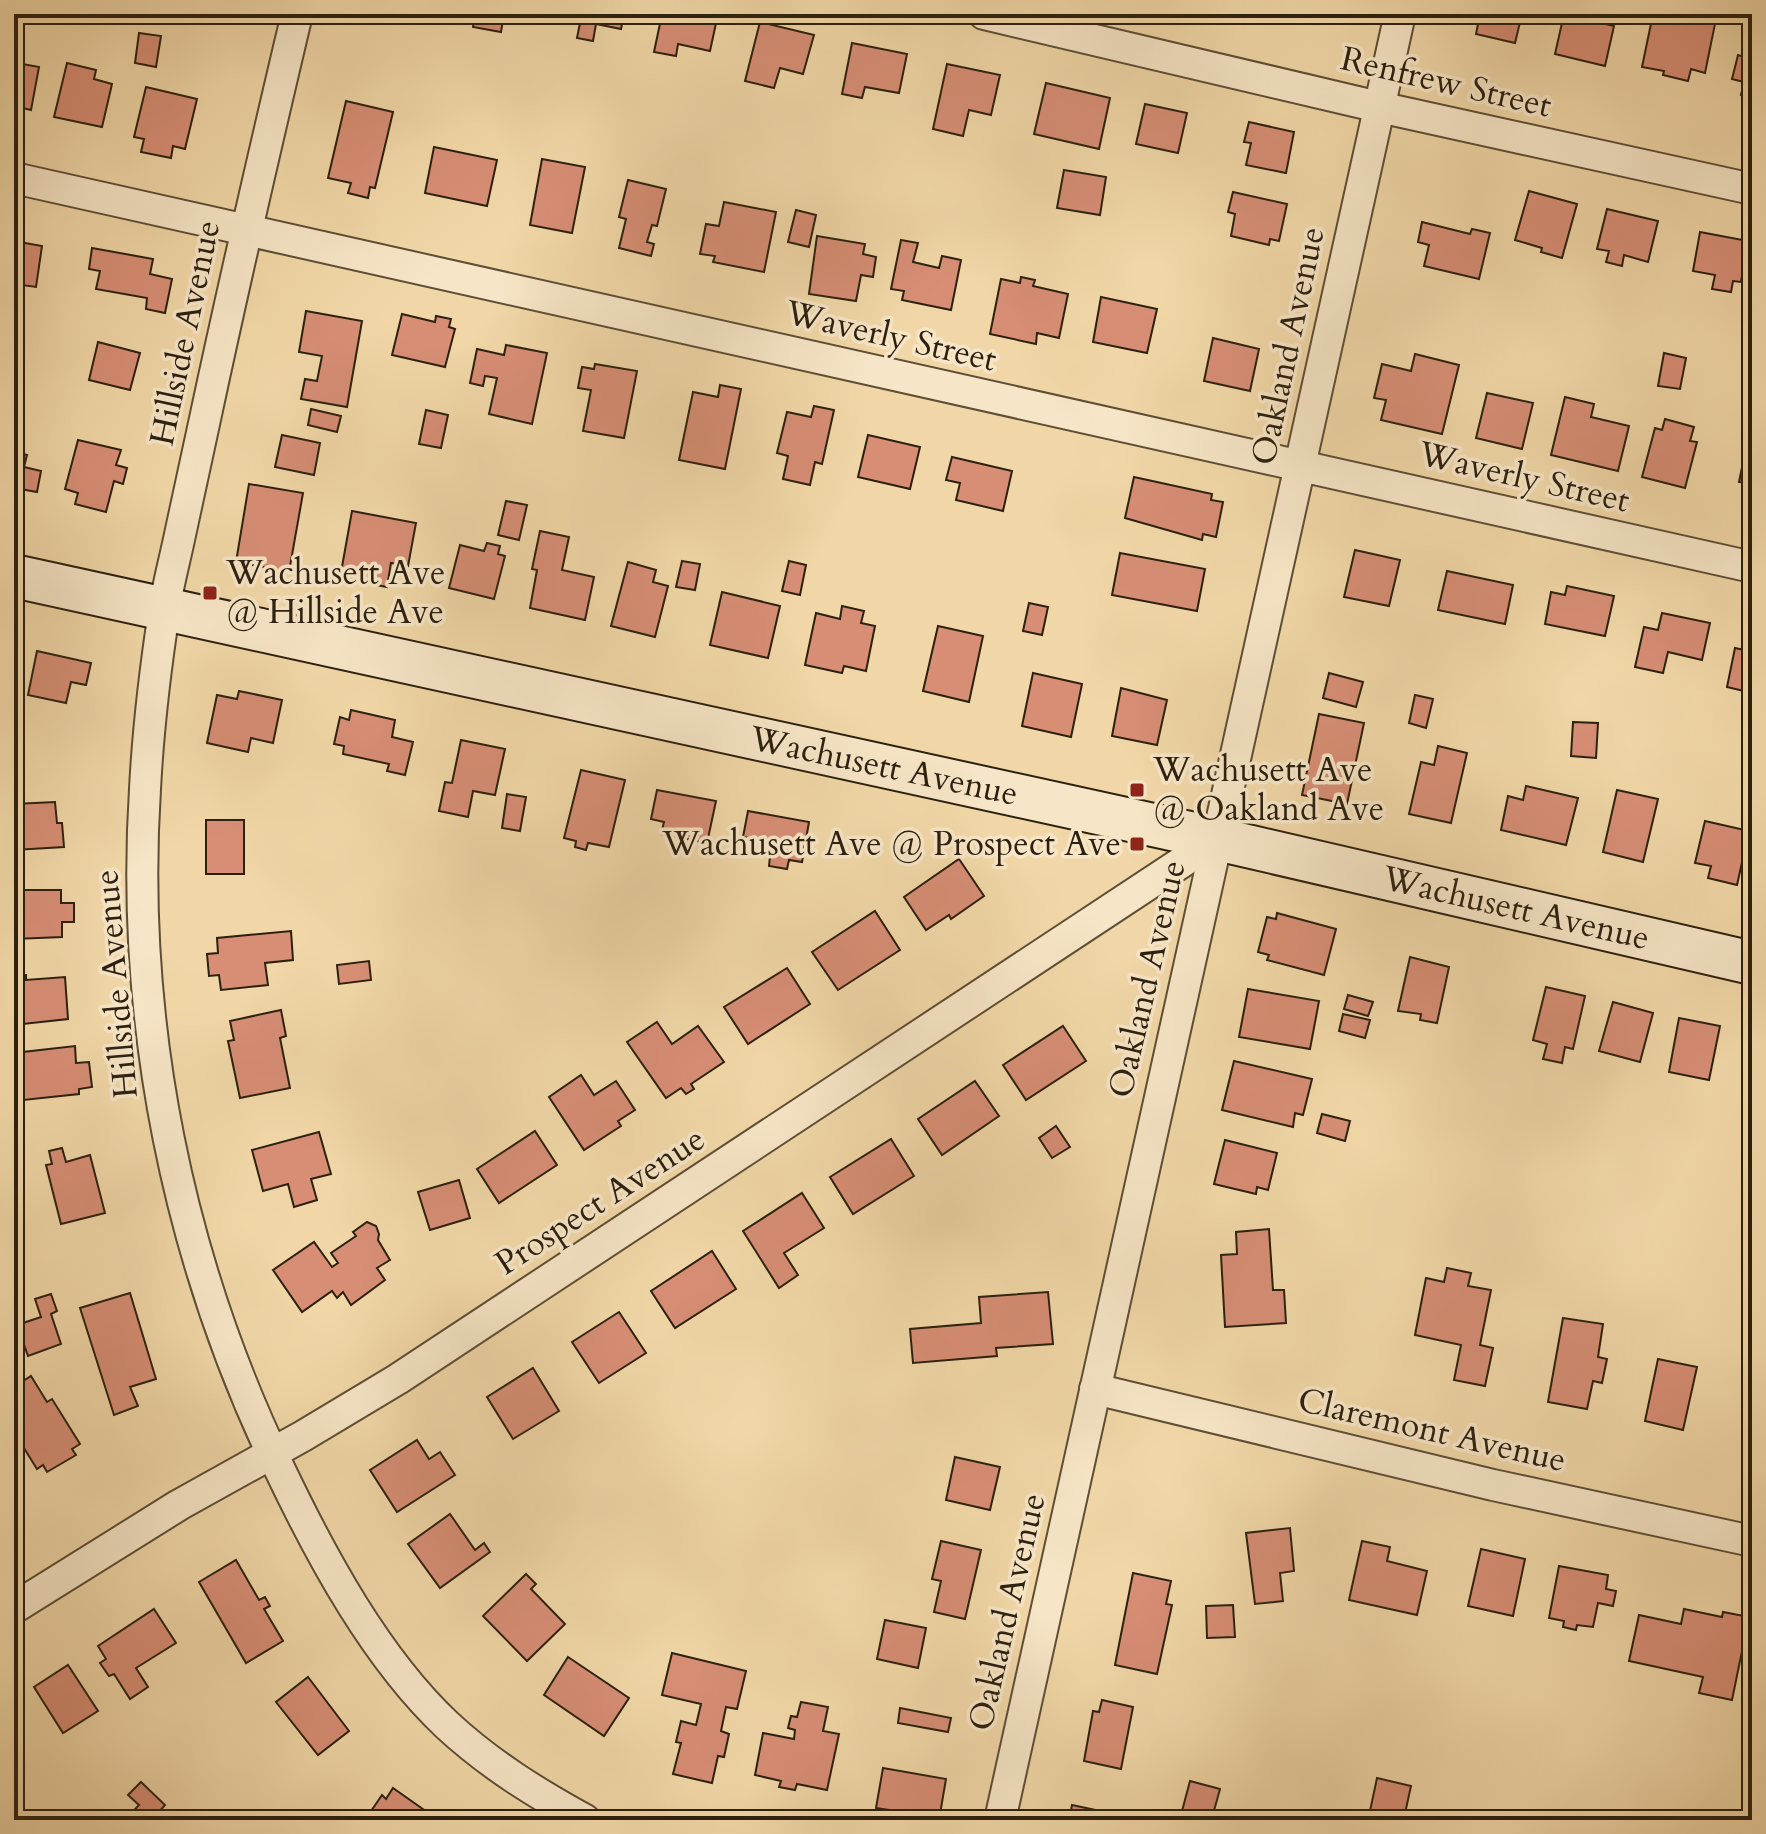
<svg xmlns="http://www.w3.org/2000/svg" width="1766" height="1834" viewBox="0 0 1766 1834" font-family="Cardo,serif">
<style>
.building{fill:#d78e75;stroke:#2c200f;stroke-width:2}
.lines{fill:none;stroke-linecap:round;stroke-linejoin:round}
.street-casing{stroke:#5d4e35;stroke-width:34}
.secondary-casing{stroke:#2c200f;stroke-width:46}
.street{stroke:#f6e5c6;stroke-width:30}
.secondary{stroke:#f6e5c6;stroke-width:42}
.poi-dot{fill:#8f2418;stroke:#f6e5c6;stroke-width:3}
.labels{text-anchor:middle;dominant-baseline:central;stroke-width:7;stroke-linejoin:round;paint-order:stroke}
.street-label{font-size:34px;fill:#2c200f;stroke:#f6e5c6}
.poi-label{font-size:34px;fill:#2c200f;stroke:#f6e5c6;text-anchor:start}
</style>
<rect width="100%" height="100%" fill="#f1d7a7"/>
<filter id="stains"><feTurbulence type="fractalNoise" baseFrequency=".0025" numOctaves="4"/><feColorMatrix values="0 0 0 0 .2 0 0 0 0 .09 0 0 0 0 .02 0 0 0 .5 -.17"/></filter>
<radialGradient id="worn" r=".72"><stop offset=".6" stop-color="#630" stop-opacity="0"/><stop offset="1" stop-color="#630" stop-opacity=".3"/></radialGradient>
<g class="building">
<path d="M475 14H504L501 32 473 27Z"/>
<path d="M574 14H624L621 29 596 24 593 41 577 38 580 23 573 22Z"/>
<path d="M662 14H718L710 51 678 44 676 56 654 52Z"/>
<path d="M1480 14H1522L1515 43 1476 34Z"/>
<path d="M1564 14 1572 16 1573 14H1591L1589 20 1614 26 1605 66 1555 54Z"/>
<path d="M1653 14H1717L1705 73 1691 69 1688 81 1663 75 1664 71 1642 67Z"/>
<path d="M760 22 814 35 803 74 780 68 774 88 745 81Z"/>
<path d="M139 33 161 36 156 67 135 63Z"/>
<path d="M1752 38V97L1741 95 1744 82 1732 79 1738 55 1747 58Z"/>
<path d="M852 43 907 54 899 93 865 87 862 98 842 94Z"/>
<path d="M14 52 19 53 17 63 39 67 31 110 14 106Z"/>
<path d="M67 63 96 70 94 79 112 84 102 127 54 117Z"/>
<path d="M947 64 1000 75 991 115 969 110 963 136 933 129Z"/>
<path d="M1046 83 1110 98 1099 149 1034 134Z"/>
<path d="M146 87 197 99 185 149 173 146 171 158 141 152 144 139 134 137Z"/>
<path d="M346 101 393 112 375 188 370 187 368 198 348 193 351 183 328 178Z"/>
<path d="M1145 104 1187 113 1178 153 1136 144Z"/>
<path d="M1249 122 1294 132 1286 173 1246 165 1251 143 1244 142Z"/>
<path d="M434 147 497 160 487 206 425 193Z"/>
<path d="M542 159 585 167 572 233 530 225Z"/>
<path d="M1064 170 1106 177 1100 215 1057 208Z"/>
<path d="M628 180 666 189 657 226 652 225 647 242 654 244 651 256 619 248 626 219 619 217Z"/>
<path d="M1529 191 1577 204 1562 258 1541 252 1542 248 1515 240Z"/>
<path d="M1233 192 1287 204 1279 241 1270 239 1269 245 1231 236 1235 214 1228 212Z"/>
<path d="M724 202 776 212 764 272 713 262 715 256 700 254 706 224 719 226Z"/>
<path d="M1607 209 1658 221 1648 262 1624 255 1622 266 1606 262 1609 251 1597 249Z"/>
<path d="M796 210 816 215 809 247 788 242Z"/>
<path d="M1422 222 1470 234 1472 229 1490 233 1479 279 1424 266 1429 245 1418 242Z"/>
<path d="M1700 232 1748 241 1741 282 1733 281 1731 292 1712 289 1715 275 1693 271Z"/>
<path d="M817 236 865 244 863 254 876 257 873 277 861 275 856 301 809 294Z"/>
<path d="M901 240 918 243 913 262 939 268 942 256 961 260 951 310 902 300 904 291 891 289Z"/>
<path d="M14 241 42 246 36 287 14 284Z"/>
<path d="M92 248 153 259 150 274 172 279 165 313 146 309 147 298 96 289 100 271 89 269Z"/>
<path d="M1021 277 1035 280 1033 286 1068 294 1059 338 1037 333 1036 344 990 334 1001 279 1020 283Z"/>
<path d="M1101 297 1157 309 1147 353 1093 342Z"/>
<path d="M306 311 362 321 347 407 301 399 305 379 317 381 322 356 299 352Z"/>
<path d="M402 314 435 322 436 316 451 319 449 327 455 329 445 367 392 355Z"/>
<path d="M1213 338 1259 349 1250 391 1204 381Z"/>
<path d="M98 342 140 353 130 390 89 380Z"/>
<path d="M506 345 547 353 532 424 489 414 497 378 485 376 483 386 470 383 477 349 504 355Z"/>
<path d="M1664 353 1686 358 1680 389 1658 386Z"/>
<path d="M1415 354 1459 365 1442 434 1381 420 1386 400 1374 398 1382 364 1411 371Z"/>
<path d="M595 364 637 371 624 438 583 431 591 390 578 388 582 367 594 369Z"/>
<path d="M720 385 741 389 725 469 679 460 693 392 718 397Z"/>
<path d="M1487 393 1533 403 1522 449 1476 438Z"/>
<path d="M1565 397 1594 404 1591 417 1629 426 1618 471 1551 455Z"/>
<path d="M814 406 834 410 822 464 815 462 810 485 783 479 788 456 777 453 787 412 811 417Z"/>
<path d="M311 409 341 416 337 432 308 425Z"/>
<path d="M426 410 448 415 441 448 419 444Z"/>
<path d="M1665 419 1694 427 1690 441 1697 442 1685 488 1642 477 1655 428 1662 430Z"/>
<path d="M1751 424H1752V484L1739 482Z"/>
<path d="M282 435 320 443 314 475 275 467Z"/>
<path d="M868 435 920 447 910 489 858 477Z"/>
<path d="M78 440 121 450 116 465 127 468 123 484 114 481 106 512 75 504 78 493 65 489Z"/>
<path d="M14 452 27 455 24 467 41 471 37 492 20 489 19 495 14 494Z"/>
<path d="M952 457 1012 471 1003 511 956 500 960 483 946 480Z"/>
<path d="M1134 477 1212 494 1211 500 1223 502 1216 537 1203 534 1202 540 1125 518Z"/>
<path d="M249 484 303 493 289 572 236 562Z"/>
<path d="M506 501 527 505 519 540 498 535Z"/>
<path d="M352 511 416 523 408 566 391 563 387 587 340 578Z"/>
<path d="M540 531 569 537 562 570 594 577 585 620 530 608 537 570 532 569Z"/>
<path d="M487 543 500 546 498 554 505 556 494 599 449 588 460 545 484 551Z"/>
<path d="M1355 550 1400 560 1389 606 1344 597Z"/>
<path d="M1120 553 1205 569 1197 611 1112 595Z"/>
<path d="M682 561 700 564 695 590 676 587Z"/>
<path d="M789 561 806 565 800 595 782 591Z"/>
<path d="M628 562 656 570 653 582 668 586 655 637 611 626Z"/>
<path d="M1447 571 1513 585 1505 624 1438 610Z"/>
<path d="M1567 586 1614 596 1605 636 1545 624 1551 592 1565 595Z"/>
<path d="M722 592 780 606 768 658 710 645Z"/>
<path d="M1029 603 1048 607 1042 635 1023 631Z"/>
<path d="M842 606 864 611 861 623 875 626 866 671 844 666 842 673 805 665 816 613 840 619Z"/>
<path d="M1662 613 1710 623 1702 660 1668 652 1663 673 1635 667 1644 627 1658 630Z"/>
<path d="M938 626 983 636 969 702 923 691Z"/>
<path d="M1752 637V693L1727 687 1735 648 1749 651Z"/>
<path d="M37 651 91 663 86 685 71 682 66 703 28 695Z"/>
<path d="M1033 673 1082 684 1071 737 1022 726Z"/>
<path d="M1329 673 1363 682 1356 707 1323 698Z"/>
<path d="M1121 688 1167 700 1157 745 1112 736Z"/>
<path d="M239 691 282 700 273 743 251 738 248 752 207 743 217 695 237 699Z"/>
<path d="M1415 695 1433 699 1426 728 1409 723Z"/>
<path d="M351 710 395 720 392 737 413 742 405 775 387 771 389 764 343 754 344 746 334 744 340 717 349 720Z"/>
<path d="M1319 714 1364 723 1347 804 1302 795Z"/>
<path d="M1573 722 1598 723 1596 758 1571 756Z"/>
<path d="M461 740 505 749 495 795 473 791 468 817 439 811 445 782 452 783Z"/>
<path d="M1438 746 1467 753 1451 823 1409 814 1421 762 1434 765Z"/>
<path d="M581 770 625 780 609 847 588 843 586 850 575 847 576 841 564 838Z"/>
<path d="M1526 786 1578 798 1566 845 1501 830 1508 796 1523 800Z"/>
<path d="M657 790 716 801 707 843 661 834 664 822 651 819Z"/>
<path d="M1617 790 1658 799 1643 862 1603 852Z"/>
<path d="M507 794 526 797 520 831 502 828Z"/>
<path d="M55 802 57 823H62L64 847 14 850V804Z"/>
<path d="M748 811 809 822 802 862 789 860 787 869 769 866 770 856 755 853 757 839 743 837Z"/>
<rect x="206" y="820" width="38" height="54"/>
<path d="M1705 821 1749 831 1737 885 1708 878 1711 866 1695 863Z"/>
<path d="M959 859 984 896 951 919 949 915 926 930 904 897Z"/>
<path d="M14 890H61V903H74V922H62V937L14 939Z"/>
<path d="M875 911 900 950 838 990 812 952Z"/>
<path d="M1277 913 1336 929 1324 975 1267 960 1269 955 1258 952 1267 917 1276 919Z"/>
<path d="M291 931 293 960 265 963 268 985 221 990 219 975 209 976 207 954 218 953 217 938Z"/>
<path d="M1410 957 1449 967 1437 1023 1420 1020 1421 1014 1398 1011Z"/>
<path d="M369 961 371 980 339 984 337 965Z"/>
<path d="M787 968 810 1004 748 1044 724 1007Z"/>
<path d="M26 975V980L65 977 68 1019 14 1025V976Z"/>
<path d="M1546 987 1585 996 1573 1049 1565 1047 1562 1063 1543 1059 1547 1044 1533 1040Z"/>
<path d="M1248 989 1319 1001 1310 1049 1239 1037Z"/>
<path d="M1348 995 1373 1002 1368 1016 1344 1009Z"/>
<path d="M1613 1002 1653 1013 1640 1062 1599 1051Z"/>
<path d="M281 1010 286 1036 280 1038 290 1088 240 1098 228 1041 234 1040 230 1021Z"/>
<path d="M1343 1014 1370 1020 1365 1038 1339 1031Z"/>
<path d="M1679 1018 1720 1026 1709 1080 1669 1072Z"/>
<path d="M657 1022 672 1044 698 1026 724 1062 691 1084 694 1089 686 1094 681 1088 666 1098 627 1042Z"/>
<path d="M1063 1026 1086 1061 1026 1100 1003 1065Z"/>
<path d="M75 1046 76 1063 89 1062 92 1087 79 1089V1094L14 1101V1053Z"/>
<path d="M1234 1061 1312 1079 1303 1115 1295 1113 1293 1127 1222 1110Z"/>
<path d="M581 1075 594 1095 616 1081 635 1110 618 1121 621 1126 584 1150 549 1097Z"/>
<path d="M975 1081 999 1116 942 1155 918 1119Z"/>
<path d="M1322 1114 1350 1121 1345 1141 1317 1133Z"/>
<path d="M1056 1126 1070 1147 1052 1158 1039 1138Z"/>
<path d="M535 1131 557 1165 499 1203 477 1169Z"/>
<path d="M319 1132 331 1174 311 1179 317 1200 294 1207 288 1184 263 1191 252 1150Z"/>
<path d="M891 1139 914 1176 853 1214 830 1177Z"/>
<path d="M1225 1140 1277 1153 1268 1190 1257 1187 1256 1194 1214 1184Z"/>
<path d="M62 1148 66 1162 90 1155 105 1213 61 1224 46 1165 52 1164 49 1151Z"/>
<path d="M459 1180 470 1218 430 1230 418 1192Z"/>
<path d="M802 1193 824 1228 784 1253 798 1275 779 1288 743 1231Z"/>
<path d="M367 1222 376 1226 379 1234 378 1240 390 1260 377 1268 385 1280 351 1305 343 1292 337 1298 332 1291 302 1312 273 1270 314 1242 332 1267 338 1263 331 1253 356 1236 353 1232Z"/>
<path d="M1269 1229 1273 1290H1284L1286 1323 1225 1327 1221 1255 1237 1254 1236 1232Z"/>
<path d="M712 1251 736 1289 675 1328 651 1291Z"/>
<path d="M1447 1268 1471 1273 1468 1286 1491 1290 1480 1345 1493 1348 1485 1386 1454 1380 1461 1345 1415 1335 1426 1278 1444 1282Z"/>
<path d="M1048 1292 1053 1344 996 1348 997 1356 913 1363 910 1329 981 1323 979 1297Z"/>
<path d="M130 1293 156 1379 130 1387 138 1406 114 1415 80 1308Z"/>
<path d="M51 1294 57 1311 51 1314 61 1344 28 1356 17 1325 41 1317 35 1299Z"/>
<path d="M619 1312 646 1353 599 1383 572 1342Z"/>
<path d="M1563 1318 1603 1324 1598 1357 1607 1359 1602 1383 1593 1381 1587 1409 1548 1402Z"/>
<path d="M1658 1359 1697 1367 1683 1430 1645 1421Z"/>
<path d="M533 1368 559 1411 513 1439 487 1397Z"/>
<path d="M31 1376 47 1402 52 1399 80 1444 72 1449 76 1455 47 1472 43 1465 37 1469 14 1432V1425L16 1424 14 1421V1401L16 1399 14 1395V1387Z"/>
<path d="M417 1440 429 1459 440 1452 455 1475 397 1512 370 1470Z"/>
<path d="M955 1457 1000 1467 990 1510 946 1500Z"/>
<path d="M450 1514 475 1550 484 1543 490 1552 440 1588 408 1544Z"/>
<path d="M1290 1528 1294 1571 1280 1573 1283 1601 1255 1604 1246 1533Z"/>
<path d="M941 1541 981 1550 965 1619 934 1612 941 1581 932 1579Z"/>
<path d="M1362 1541 1390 1547 1387 1561 1427 1571 1417 1615 1349 1600Z"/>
<path d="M1481 1549 1525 1559 1513 1616 1468 1606Z"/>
<path d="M236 1560 259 1600 265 1597 270 1606 264 1609 283 1641 246 1663 199 1582Z"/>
<path d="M1559 1566 1608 1575 1606 1589 1616 1591 1613 1606 1598 1603 1593 1627 1577 1625 1576 1630 1563 1627 1564 1621 1549 1618Z"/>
<path d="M1133 1573 1171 1581 1166 1604 1172 1605 1157 1674 1115 1665Z"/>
<path d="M526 1574 536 1584 531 1589 565 1624 527 1661 483 1616Z"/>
<path d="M1233 1605 1235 1637 1207 1638 1206 1606Z"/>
<path d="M154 1609 176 1643 136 1668 148 1687 130 1699 114 1674 109 1676 100 1663 106 1659 98 1646Z"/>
<path d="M1684 1609 1722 1617 1723 1612 1749 1617 1732 1700 1699 1693 1703 1677 1629 1661 1639 1615 1681 1624Z"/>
<path d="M885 1620 926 1628 918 1668 877 1659Z"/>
<path d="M672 1653 746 1671 737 1709 726 1707 721 1731 729 1734 724 1757 718 1756 712 1783 673 1774 681 1743 676 1742 681 1721 696 1725 701 1704 662 1695Z"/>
<path d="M568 1657 629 1698 604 1736 544 1695Z"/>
<path d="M68 1665 98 1711 63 1733 34 1687Z"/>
<path d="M308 1677 349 1731 318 1755 276 1702Z"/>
<path d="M1102 1700 1133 1707 1121 1769 1084 1761 1093 1711 1099 1712Z"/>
<path d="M801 1702 828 1707 823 1731 839 1734 827 1790 797 1784 795 1790 779 1787 781 1781 755 1775 763 1733 794 1739 795 1730 788 1728 791 1716 797 1717Z"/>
<path d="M900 1708 951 1718 948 1732 898 1723Z"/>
<path d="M883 1768 946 1779 939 1820 889 1819 890 1810 876 1808Z"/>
<path d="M1377 1778 1411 1786 1404 1818 1370 1811Z"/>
<path d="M1190 1781 1220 1789 1212 1818 1182 1811Z"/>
<path d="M141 1782 165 1805 152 1820H125L139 1805 128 1795Z"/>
<path d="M393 1788 437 1819 365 1820 382 1795 386 1799Z"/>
<path d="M1072 1805 1124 1816 1123 1820H1069Z"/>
</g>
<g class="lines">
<g class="street-casing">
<g id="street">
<path d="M297 14C265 149 234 283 205 419 196 461 187 503 178 544 173 567 167 589 164 612 155 671 148 730 145 789 130 1022 178 1260 280 1470 322 1558 376 1658 447 1725 489 1764 536 1793 585 1820"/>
<path d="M984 14 1379 107 1752 189"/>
<path d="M14 178 1752 567"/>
<path d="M1095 1389 1493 1485 1752 1541"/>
<path d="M14 1608 179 1505 303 1436 398 1379 1217 839"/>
<path d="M1000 1820 1400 14"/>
</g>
</g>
<g class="secondary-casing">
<path id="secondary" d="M14 576 1217 839 1752 963"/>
</g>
<use href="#street" class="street"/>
<use href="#secondary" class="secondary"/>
</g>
<g class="poi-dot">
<rect x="202" y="585" width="16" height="16" rx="4"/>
<rect x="1129" y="782" width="16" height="16" rx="4"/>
<rect x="1129" y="836" width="16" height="16" rx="4"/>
</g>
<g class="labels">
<g class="street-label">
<text transform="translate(1446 82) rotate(13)">Renfrew Street</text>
<text transform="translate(185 333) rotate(-78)">Hillside Avenue</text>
<text transform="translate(891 336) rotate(13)">Waverly Street</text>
<text transform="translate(1288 346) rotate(-78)">Oakland Avenue</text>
<text transform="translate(1524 477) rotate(13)">Waverly Street</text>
<text transform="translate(884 766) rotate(12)">Wachusett Avenue</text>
<text transform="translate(1516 908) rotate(13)">Wachusett Avenue</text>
<text transform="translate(1147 979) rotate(-77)">Oakland Avenue</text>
<text transform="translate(116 984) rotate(-95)">Hillside Avenue</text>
<text transform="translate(600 1201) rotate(-33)">Prospect Avenue</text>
<text transform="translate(1432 1430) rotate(13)">Claremont Avenue</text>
<text transform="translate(1007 1612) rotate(-77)">Oakland Avenue</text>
</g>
<g class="poi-label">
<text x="226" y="573">Wachusett Ave<tspan x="226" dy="39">@ Hillside Ave</tspan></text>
<text x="1153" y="770">Wachusett Ave<tspan x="1153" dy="39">@ Oakland Ave</tspan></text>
<text x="1121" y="844" text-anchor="end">Wachusett Ave @ Prospect Ave</text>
</g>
</g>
<rect width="1766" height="1834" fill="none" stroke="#f1d7a7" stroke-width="48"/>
<rect x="16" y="16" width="1734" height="1802" fill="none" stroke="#2c200f" stroke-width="4"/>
<rect x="24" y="24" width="1718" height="1786" fill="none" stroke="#2c200f" stroke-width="2"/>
<rect width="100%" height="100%" filter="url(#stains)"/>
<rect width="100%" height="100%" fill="url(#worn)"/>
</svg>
